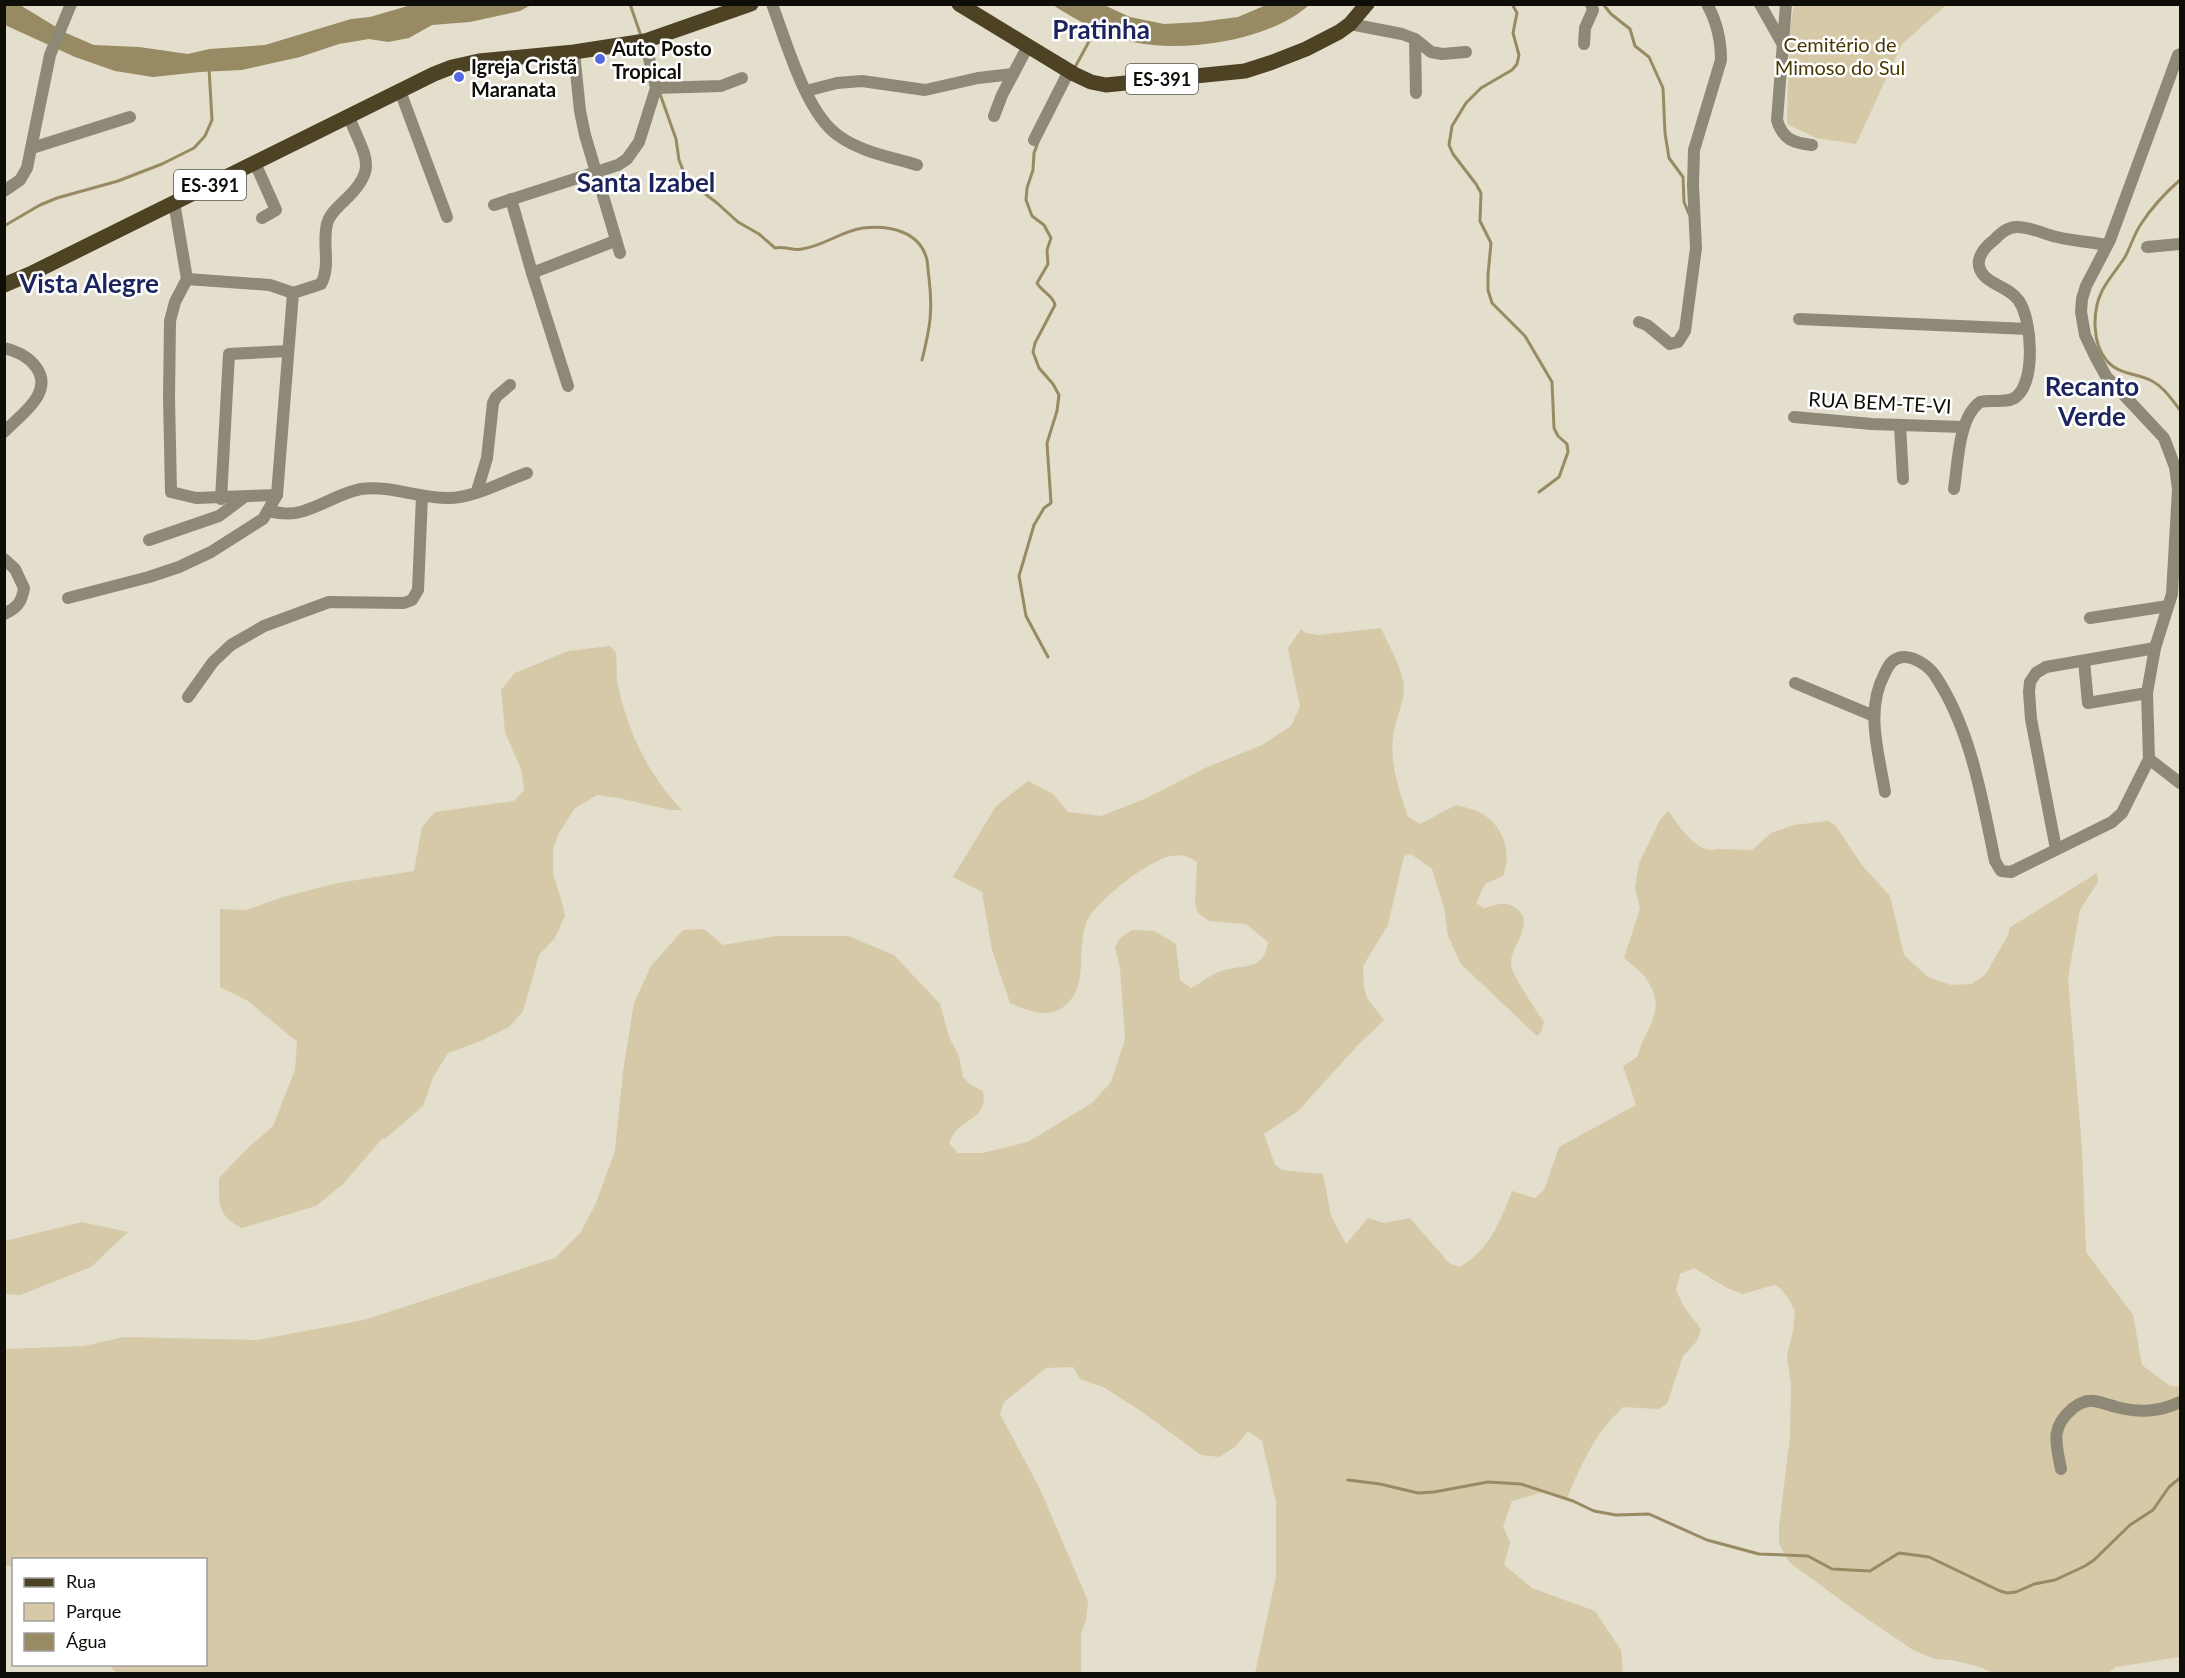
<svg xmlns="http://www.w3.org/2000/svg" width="2185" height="1678" viewBox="0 0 2185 1678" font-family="Lato,sans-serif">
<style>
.green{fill:#d5c9a7}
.water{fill:#988b63}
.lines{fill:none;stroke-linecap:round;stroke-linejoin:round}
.stream{stroke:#988b63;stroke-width:3}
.street{stroke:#8e8877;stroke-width:12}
.primary{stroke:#4d4223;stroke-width:15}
.poi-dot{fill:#546ae0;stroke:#fff;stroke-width:2}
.labels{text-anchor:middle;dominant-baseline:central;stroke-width:5;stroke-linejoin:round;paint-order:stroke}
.shield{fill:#fff;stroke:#575652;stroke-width:1.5}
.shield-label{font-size:18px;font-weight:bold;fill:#0f0d08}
.park-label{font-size:20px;fill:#473802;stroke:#fff}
.poi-label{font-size:20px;font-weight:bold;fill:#0f0d08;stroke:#fff;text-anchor:start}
.street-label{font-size:20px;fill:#0f0d08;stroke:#fff}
.district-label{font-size:26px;font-weight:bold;fill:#1b245c;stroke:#fff}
</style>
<rect width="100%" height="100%" fill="#e4decd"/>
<g class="green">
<path d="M1794 5H1946L1902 44 1856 144 1816 138 1787 124 1789 35Z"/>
<path d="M1381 628C1388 644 1399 663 1403 680 1407 696 1397 715 1394 730 1388 759 1399 790 1408 817L1420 824 1456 805C1464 807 1475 809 1483 814 1504 828 1512 852 1503 876L1485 884 1476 903 1484 908C1495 905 1505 900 1516 908 1537 924 1509 946 1511 965 1513 977 1536 1010 1544 1022L1541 1032 1537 1036 1461 964 1448 936 1444 908 1432 869 1411 854 1404 856 1388 925 1363 966 1364 988 1367 998 1384 1020 1359 1044 1298 1111 1264 1134 1275 1165 1282 1170 1323 1174 1331 1216 1346 1244 1368 1218 1384 1223 1410 1218 1449 1263 1459 1267C1488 1253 1501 1220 1512 1191L1535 1198 1544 1190 1559 1147 1636 1105 1623 1066 1637 1057C1646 1025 1669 1010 1645 977 1640 970 1631 964 1624 958L1640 909 1635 888 1639 863 1660 820 1668 811C1679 825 1697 856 1718 849L1752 850 1771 833 1794 825 1828 821 1836 826 1861 864 1890 896 1904 955 1928 977 1951 985 1972 984 1986 974 2009 933V928L2097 873 2098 882 2080 910 2068 978 2082 1149 2086 1252 2133 1315 2142 1365 2170 1386H2180V1657L2116 1667 2108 1673H1994L1980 1667 1952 1660 1935 1659 1913 1650 1857 1612 1789 1562 1779 1544V1527L1790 1437 1791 1384 1787 1356 1793 1331 1795 1311 1788 1298 1779 1287 1774 1285 1743 1294 1727 1288 1694 1268 1680 1274 1676 1290 1684 1307 1701 1329 1697 1341 1683 1356 1667 1404 1658 1409 1623 1407C1594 1435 1583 1461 1567 1498L1543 1492 1512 1501 1503 1526 1510 1543 1504 1565 1532 1588 1595 1611 1621 1650 1623 1673H1255L1276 1577V1502L1262 1441 1248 1431 1235 1447 1219 1457 1201 1455 1141 1411 1103 1387 1080 1379 1073 1367 1046 1368 1004 1402 1000 1414 1040 1489 1088 1601 1086 1620 1081 1634V1673H116L110 1665 206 1664V1560H14L13 1567 5 1565V1349L84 1346 124 1337 257 1340 364 1320 555 1258 581 1232 596 1203 615 1151 623 1072 634 1003 651 966 683 930 704 929 723 945 777 936H848L894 955 940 1004 949 1037 959 1056 963 1077 971 1085 983 1091C989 1122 958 1117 949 1143L958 1153H982L1028 1142 1092 1103 1111 1082 1125 1039 1120 968 1115 948 1119 939 1132 930 1154 931 1176 944 1180 980 1191 988C1200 984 1207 977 1216 973 1239 962 1263 975 1268 942L1246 924 1209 921 1198 913 1195 903 1197 862C1189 857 1182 854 1172 856 1151 858 1098 900 1088 919 1074 947 1092 988 1062 1008 1046 1019 1026 1010 1010 1003L992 950 982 892 953 877 996 806 1028 781 1053 794 1068 812 1101 816 1147 798 1205 768 1262 745 1291 726 1300 707 1288 648 1301 629 1306 633 1319 635Z"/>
<path d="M610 646 616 653C617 663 616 675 618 686 628 732 649 776 682 810H670L619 798 597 795 575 808 559 833 553 849V874L562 902 565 916 555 938 539 955 523 1011 509 1027 481 1041 448 1053 433 1077 423 1106 385 1139H382L343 1184 316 1206 242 1228C217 1216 219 1203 219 1178L247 1149 273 1126 295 1070 297 1042 248 1001 220 987V909L246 910 283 897 338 883 414 871 422 827 435 812 514 801 524 790 521 769 505 732 501 690 515 673 568 651Z"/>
<path d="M82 1222 128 1232 91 1267 20 1295 5 1294V1241Z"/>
</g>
<g class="water">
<path d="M455 4 531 5 520 11 470 22 432 25 409 38 388 42 369 39 339 44 300 57 242 70 200 72 153 77 115 71 75 57 5 25 4 5H20L66 33 94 45 139 47 188 54 209 49 265 45 351 19 370 17 411 5Z"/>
<path d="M1053 5H1104L1130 17 1164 24 1200 22 1238 17 1266 5H1309C1269 41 1185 53 1133 42 1105 36 1076 20 1053 5Z"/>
</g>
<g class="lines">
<g class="stream">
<path d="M630 4 641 36"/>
<path d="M1512 4 1517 13 1513 33 1519 55 1517 64 1512 70 1481 88 1466 103 1452 126 1449 145 1453 154 1476 184 1481 193 1480 221 1491 243 1488 275V290L1492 303 1525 336 1552 382 1554 428 1558 436 1567 444 1568 452 1559 477 1539 492"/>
<path d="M1603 4 1611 14 1630 29 1635 46 1649 57 1663 88 1665 133 1669 158 1683 177 1684 202 1689 214"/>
<path d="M1074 69 1098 25"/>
<path d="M659 91 676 139 679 160 687 180 717 203 738 222 759 234 775 248C785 246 793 251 802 249 824 246 841 231 863 228 889 225 920 231 927 260 928 266 928 272 929 278 933 311 930 328 922 360"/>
<path d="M1038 142 1034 153 1033 170 1027 188 1026 200 1032 216 1044 225 1051 238 1047 250 1048 264 1037 283C1042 292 1053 295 1055 305L1035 343 1033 352 1039 368 1053 384 1059 395 1057 411 1047 443 1051 503 1044 508 1034 525 1019 576 1026 616 1048 657"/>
<path d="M2180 180C2165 193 2152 207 2141 224 2134 234 2131 246 2125 257 2118 268 2108 279 2102 291 2092 311 2092 344 2107 361 2119 375 2137 373 2152 381 2164 387 2172 400 2180 410"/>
<path d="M4 226 40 205 57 198 118 181 162 164 194 148 205 136 212 120 209 68"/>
<path d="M1348 1480 1380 1484 1418 1493 1434 1492 1488 1482 1521 1484 1573 1501 1594 1511 1616 1515 1649 1514 1707 1540 1759 1554 1808 1556 1832 1569 1870 1571 1899 1553 1929 1557 2000 1591 2007 1593 2016 1592 2034 1584 2055 1580 2085 1566 2094 1560 2130 1525 2153 1510 2169 1487 2180 1478"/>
</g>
<g class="street">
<path d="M772 4C786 41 806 114 839 136 861 152 891 157 917 165"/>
<path d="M1760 4 1782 43"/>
<path d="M1786 4 1777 120C1783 140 1794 143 1812 145"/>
<path d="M1350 24 1402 34 1415 39 1431 52 1442 54 1466 52"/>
<path d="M1415 39 1416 93"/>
<path d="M1584 44 1585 28 1593 10 1591 4"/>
<path d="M574 52 580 111 585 135 620 253"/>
<path d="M656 88 721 86 742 78"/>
<path d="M400 91 447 217"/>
<path d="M806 91 837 83 862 81 925 90 978 78 1013 74"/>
<path d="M994 116 1002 95 1028 46"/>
<path d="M1034 140 1069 71"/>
<path d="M32 148 130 117"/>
<path d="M255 163 276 210 262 218"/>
<path d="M4 191 20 180 27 168 50 55 71 4"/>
<path d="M511 199 532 273 568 386"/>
<path d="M174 202 187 279 175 302 170 321 169 398 171 492 196 498 277 495"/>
<path d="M494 205 618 165 627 159 639 142 656 88 645 41"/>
<path d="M2147 247 2180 244"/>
<path d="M532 273 615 241"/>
<path d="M293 293 321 284C331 266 322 244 327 224 329 215 336 209 343 202 380 168 365 158 349 117"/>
<path d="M1799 319 2028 329"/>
<path d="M1639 322 1647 325 1670 344 1678 342 1685 331 1696 248 1693 185 1694 150 1721 60C1721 40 1717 22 1707 4"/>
<path d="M4 348C17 351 28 356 36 367 55 393 20 415 4 432"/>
<path d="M1794 417 1872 424 1963 427"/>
<path d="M1900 425 1903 479"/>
<path d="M1954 489C1958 464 1958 418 1980 402 1991 399 2007 404 2016 397 2036 381 2032 320 2019 301 2009 285 1983 285 1979 266 1977 256 1986 246 1994 240 2001 233 2007 227 2017 227 2031 227 2044 234 2057 237 2073 241 2091 242 2107 245"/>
<path d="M477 491 487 458 493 403 496 397 510 385"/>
<path d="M221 499 229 354 288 351"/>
<path d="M268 511C279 513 290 515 300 512 321 507 339 493 361 489 390 485 418 498 448 498 474 498 502 482 527 473"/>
<path d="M149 540 219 516 243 498"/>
<path d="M4 559 15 569 24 588C22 602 17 608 4 614"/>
<path d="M68 598 149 577 179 567 211 552 263 519 277 495 293 293 270 285 187 279"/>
<path d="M2090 618 2168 606"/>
<path d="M2084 661 2088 703 2147 693"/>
<path d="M1795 683 1874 716"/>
<path d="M188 697 213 662 231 645 264 626 329 602 404 603 412 600 418 590 422 496"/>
<path d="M2149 759 2180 783"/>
<path d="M1885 792C1879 754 1865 711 1884 675 1888 666 1892 658 1903 657 1914 656 1928 666 1934 674 1971 728 1982 799 1995 861L2001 871 2011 872 2112 822 2122 813 2149 759 2147 693 2155 648 2172 594 2178 489 2175 467 2164 438 2106 376 2095 356 2085 335 2081 312 2082 299 2086 286 2110 240 2178 55 2180 54"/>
<path d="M2056 849 2031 719 2029 692 2030 682 2036 673 2046 667 2155 648"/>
<path d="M2061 1469C2056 1443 2050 1428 2072 1409 2078 1404 2086 1400 2094 1401 2101 1402 2109 1405 2116 1407 2140 1413 2159 1412 2180 1402"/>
</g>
<g class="primary">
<path d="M959 4 1074 74 1091 82 1106 85 1245 71 1270 63 1306 49 1339 32 1350 24 1367 4"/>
<path d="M4 285 30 274 434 74 452 67 479 61 574 52 645 41 751 4"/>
</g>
</g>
<g class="poi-dot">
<circle cx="600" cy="59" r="6"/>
<circle cx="459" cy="77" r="6"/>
</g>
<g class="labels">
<g class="shield">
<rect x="1126" y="64" width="72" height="30" rx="4.5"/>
<rect x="174" y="170" width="72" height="30" rx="4.5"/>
</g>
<g class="shield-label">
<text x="1162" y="79">ES-391</text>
<text x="210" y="185">ES-391</text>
</g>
<g class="park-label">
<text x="1840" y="44">Cemitério de<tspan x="1840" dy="23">Mimoso do Sul</tspan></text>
</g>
<g class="poi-label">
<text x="612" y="48">Auto Posto<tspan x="612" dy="23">Tropical</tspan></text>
<text x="471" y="66">Igreja Cristã<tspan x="471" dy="23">Maranata</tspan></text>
</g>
<g class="street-label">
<text transform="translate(1880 402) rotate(3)">RUA BEM-TE-VI</text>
</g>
<g class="district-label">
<text x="1101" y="29">Pratinha</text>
<text x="646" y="182">Santa Izabel</text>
<text x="89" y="283">Vista Alegre</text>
<text x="2092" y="386">Recanto<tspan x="2092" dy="30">Verde</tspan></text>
</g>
</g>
<rect width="2185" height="1678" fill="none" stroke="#0f0d08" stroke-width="12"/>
<rect x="12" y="1558" width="195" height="108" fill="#ffffff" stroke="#9f9e9c" stroke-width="1.5"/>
<rect x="24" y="1578" width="30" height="9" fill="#4d4223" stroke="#9f9e9c" stroke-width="1.5"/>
<text x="66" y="1588" font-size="18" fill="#0f0d08">Rua</text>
<rect x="24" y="1603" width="30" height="18" fill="#d5c9a7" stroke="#9f9e9c" stroke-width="1.5"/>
<text x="66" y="1618" font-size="18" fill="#0f0d08">Parque</text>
<rect x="24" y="1633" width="30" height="18" fill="#988b63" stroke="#9f9e9c" stroke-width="1.5"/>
<text x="66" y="1648" font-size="18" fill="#0f0d08">Água</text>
</svg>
